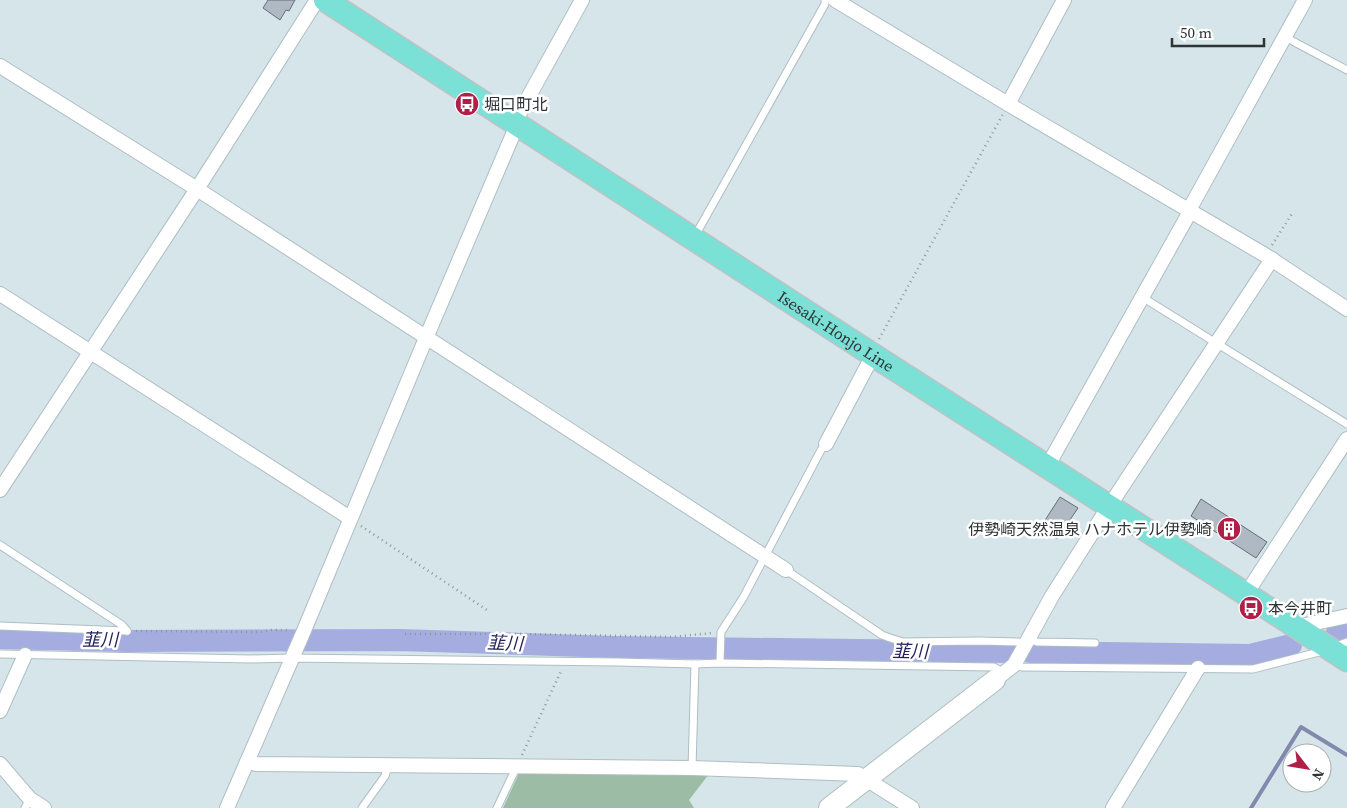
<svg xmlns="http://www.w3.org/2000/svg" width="1347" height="808" viewBox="0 0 1347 808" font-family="'Source Serif 4','Noto Sans JP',serif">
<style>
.green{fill:#9dbca5}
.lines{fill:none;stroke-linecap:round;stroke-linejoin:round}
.stream{stroke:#8189ad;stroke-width:4}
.river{stroke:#a5ade0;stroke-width:22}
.building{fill:#afb9c3;stroke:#666f78}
.lane-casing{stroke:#aebec2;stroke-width:9}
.street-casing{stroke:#aebec2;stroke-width:16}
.secondary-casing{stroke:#aebec2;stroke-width:22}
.primary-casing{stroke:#c0c2c3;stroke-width:25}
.path{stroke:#8d989c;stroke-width:2.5;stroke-dasharray:1 4;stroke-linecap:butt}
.lane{stroke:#fff;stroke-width:7}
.street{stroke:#fff;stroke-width:14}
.secondary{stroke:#fff;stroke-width:20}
.primary{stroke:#7be0d6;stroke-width:22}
.labels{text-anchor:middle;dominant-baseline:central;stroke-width:5;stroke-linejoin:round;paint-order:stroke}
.poi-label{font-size:16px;fill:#2e3436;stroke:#fff;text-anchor:start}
.street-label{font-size:16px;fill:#2e3436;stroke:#fff}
.water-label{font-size:18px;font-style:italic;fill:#22235e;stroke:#fff}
</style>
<rect width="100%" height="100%" fill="#d5e5ea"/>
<path class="green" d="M520 771 709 774 689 800 694 808H503Z"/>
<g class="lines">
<path class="stream" d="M1251 808 1301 727 1347 755"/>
<g class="river">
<path d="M1337 632 1347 629"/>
<path d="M0 638 125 641 399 640 614 647 1011 652"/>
<path d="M1030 652 1250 655 1291 645"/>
</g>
</g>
<g class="building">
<path d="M268 0H295L289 11 286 10 280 20 263 8Z"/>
<path d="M1060 497 1078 508 1057 539 1040 528Z"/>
<path d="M1201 499 1267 542 1256 558 1191 516Z"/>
</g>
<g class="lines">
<g class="lane-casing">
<g id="lane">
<path d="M1285 37 1347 70"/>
<path d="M695 236 825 4V0"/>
<path d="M1142 297 1347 424"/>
<path d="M0 545 122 625 127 631"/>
<path d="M786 570 882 635 890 638 903 642 979 641 1018 642 1026 643"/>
<path d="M0 626 127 631"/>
<path d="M1028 639 1037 642 1095 643"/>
<path d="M1336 646 1347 642"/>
<path d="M0 654 250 659 291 658 618 662 695 664 720 663 994 667 1004 673"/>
<path d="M720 663 721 632 743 598 821 450 826 444"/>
<path d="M1014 665 1022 667 1253 669 1323 651"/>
<path d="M692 768 695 664"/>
<path d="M25 808 30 799"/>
<path d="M362 808 385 776 388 766"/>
<path d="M497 808 517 766"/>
</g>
</g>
<g class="street-casing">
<g id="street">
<path d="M835 0 1008 104 1265 255 1347 309"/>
<path d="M0 66 197 189 786 570"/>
<path d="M1008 104 1064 0"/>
<path d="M0 294 350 518"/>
<path d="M826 444 873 355"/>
<path d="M1047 467 1187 217 1189 210 1305 0"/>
<path d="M0 490 197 189 317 0"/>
<path d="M1246 594 1347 439"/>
<path d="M1296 627 1347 616"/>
<path d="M995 680 1014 665 1052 596 1104 514 1272 259"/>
<path d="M0 711 25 655"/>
<path d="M247 762 256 764 692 768 858 774 912 808"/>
<path d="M0 764 30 799 44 808"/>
<path d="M227 808 303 633 426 338 517 125 518 116 582 0"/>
<path d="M1113 808 1198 668"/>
</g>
</g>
<g class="secondary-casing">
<path id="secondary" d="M829 808 995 680"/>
</g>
<g class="primary-casing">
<g id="primary">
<path id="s1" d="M325 0 873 355 1246 594 1347 660"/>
</g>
</g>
<g class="path">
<path d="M1272 245 1293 212"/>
<path d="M879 339 1003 114"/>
<path d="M361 526 490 612"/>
<path d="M136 631 260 632 271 630H290"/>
<path d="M405 634H522L672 637 712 633"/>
<path d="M522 755 562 669"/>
</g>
<use href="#lane" class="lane"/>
<use href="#street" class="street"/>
<use href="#secondary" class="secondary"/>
<use href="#primary" class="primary"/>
</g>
<defs>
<g id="bus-disc" transform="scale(1.25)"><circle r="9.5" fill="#b11e48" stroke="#fff"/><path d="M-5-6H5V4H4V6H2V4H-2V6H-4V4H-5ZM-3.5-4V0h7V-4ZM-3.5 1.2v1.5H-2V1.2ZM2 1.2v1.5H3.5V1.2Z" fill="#fff"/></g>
<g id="building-disc" transform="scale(1.25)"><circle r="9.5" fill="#b11e48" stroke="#fff"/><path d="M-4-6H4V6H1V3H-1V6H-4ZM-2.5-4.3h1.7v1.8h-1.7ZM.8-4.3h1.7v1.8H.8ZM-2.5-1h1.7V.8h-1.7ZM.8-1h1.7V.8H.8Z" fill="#fff"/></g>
</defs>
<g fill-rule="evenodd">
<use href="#bus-disc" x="467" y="104"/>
<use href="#building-disc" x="1229" y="529"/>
<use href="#bus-disc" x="1251" y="608"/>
</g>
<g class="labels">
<g class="poi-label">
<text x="484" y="104">堀口町北</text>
<text x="1212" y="529" text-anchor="end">伊勢崎天然温泉 ハナホテル伊勢崎</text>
<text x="1268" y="608">本今井町</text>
</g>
<g class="street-label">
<text stroke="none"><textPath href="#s1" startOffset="609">Isesaki-Honjo Line</textPath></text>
</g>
<g class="water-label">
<text x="100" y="639">韮川</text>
<text transform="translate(505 643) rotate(2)">韮川</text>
<text transform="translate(910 651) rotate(1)">韮川</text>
</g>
</g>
<g transform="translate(1307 768) rotate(121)"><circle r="24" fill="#ffffff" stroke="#abaeaf"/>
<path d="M0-4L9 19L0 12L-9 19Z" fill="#b11e48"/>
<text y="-8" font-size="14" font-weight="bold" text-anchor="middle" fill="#2e3436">N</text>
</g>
<path d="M1172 38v8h92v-8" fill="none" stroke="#2e3436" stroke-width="2.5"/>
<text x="1180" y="38" font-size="15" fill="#2e3436" stroke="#ffffff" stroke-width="4" paint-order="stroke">50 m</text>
</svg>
